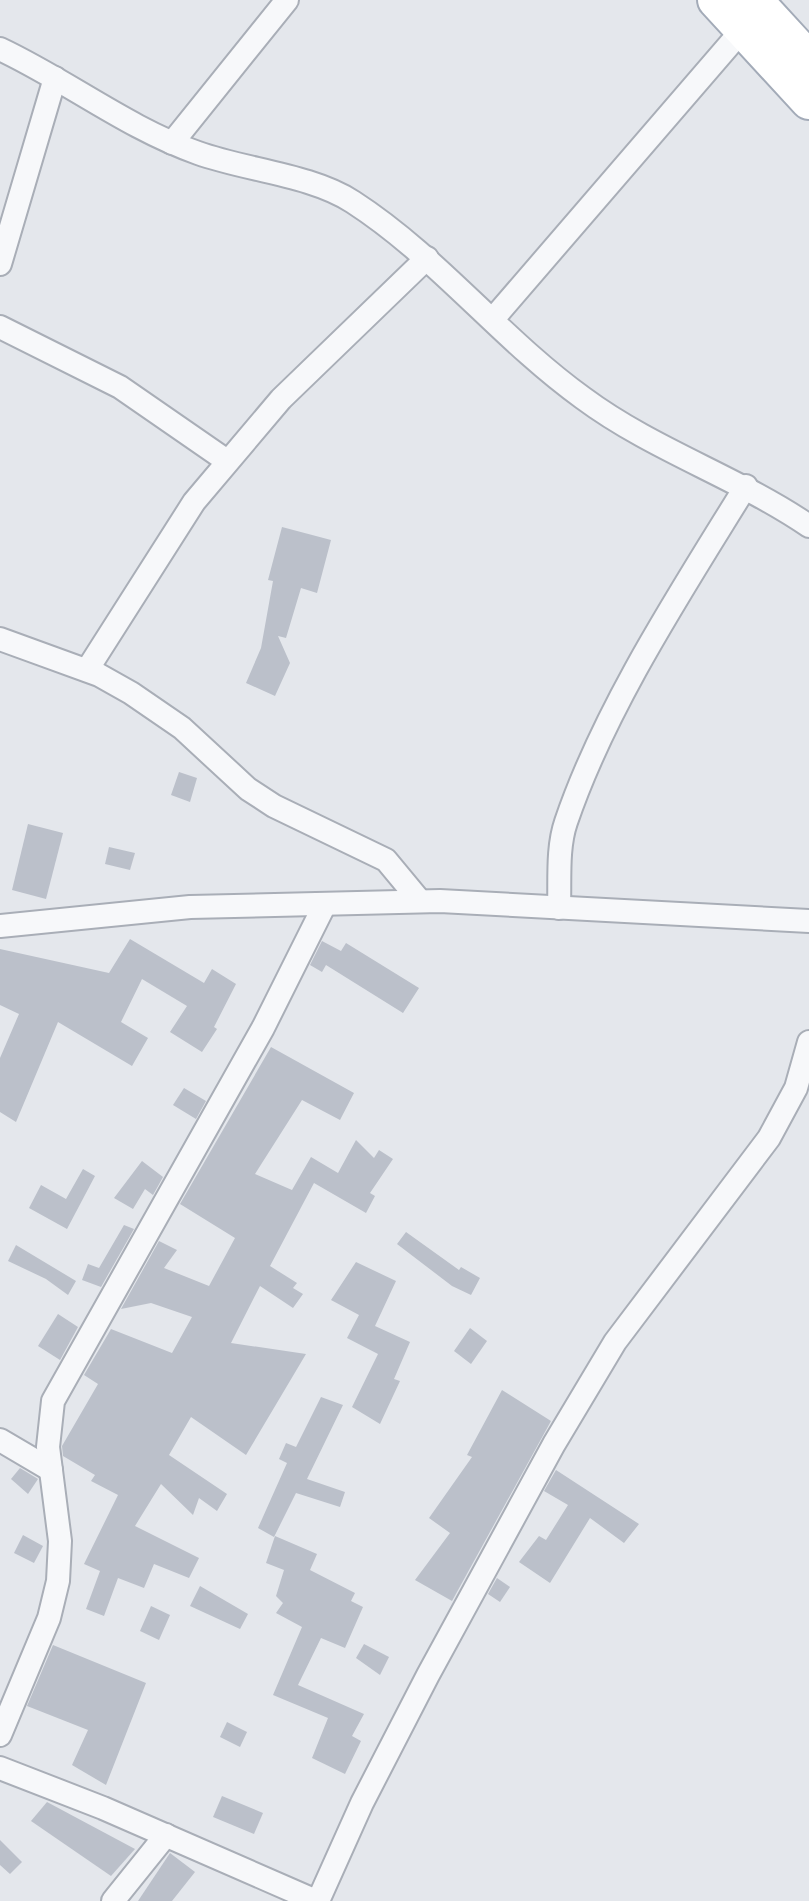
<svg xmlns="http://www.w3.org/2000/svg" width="809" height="1901" viewBox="0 0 809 1901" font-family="'Titillium Web',sans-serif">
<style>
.building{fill:#bbc0ca}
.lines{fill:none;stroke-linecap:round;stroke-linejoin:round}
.street-casing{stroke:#a9aeb7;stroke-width:26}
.primary-casing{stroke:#a3abb8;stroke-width:40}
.street{stroke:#f7f8fa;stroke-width:22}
.primary{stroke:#fff;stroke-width:36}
</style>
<rect width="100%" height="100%" fill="#e4e7ec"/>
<g class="building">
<path d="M282 527 331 540 317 593 301 588 286 638 278 636 290 663 275 696 246 683 261 648 273 581 268 580Z"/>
<path d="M179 772 197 778 190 802 171 795Z"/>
<path d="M28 824 63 833 46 899 12 890Z"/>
<path d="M109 847 135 853 130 870 105 864Z"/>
<path d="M130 939 204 983 212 969 236 984 214 1027 217 1029 202 1052 170 1032 187 1006 142 979 121 1022 148 1038 132 1066 58 1022 16 1122 0 1112V1058L19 1014 0 1005V949L109 973Z"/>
<path d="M322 941 341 951 346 943 419 988 403 1013 326 965 322 972 310 965Z"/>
<path d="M271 1047 354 1093 340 1120 302 1100 255 1174 292 1190 311 1157 338 1173 356 1140 374 1158 379 1150 393 1159 370 1193 375 1196 366 1213 314 1183 270 1266 297 1283 293 1288 303 1294 293 1308 260 1286 231 1343 306 1354 246 1455 191 1417 169 1455 227 1494 217 1511 199 1498 193 1515 161 1484 135 1526 199 1558 189 1578 154 1564 144 1588 118 1578 104 1616 86 1609 100 1571 84 1564 118 1495 91 1481 95 1475 63 1456 62 1446 98 1384 84 1375 111 1329 172 1353 192 1317 151 1303 121 1309 159 1241 177 1250 164 1268 209 1286 235 1238 180 1204Z"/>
<path d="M184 1088 206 1101 196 1119 173 1105Z"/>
<path d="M142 1161 163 1177 153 1195 145 1189 133 1209 114 1198Z"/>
<path d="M83 1169 95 1176 67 1229 29 1208 41 1185 66 1199Z"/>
<path d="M124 1225 134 1229 101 1287 82 1280 88 1264 99 1268Z"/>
<path d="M406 1232 459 1270 461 1267 480 1278 471 1295 452 1286 397 1244Z"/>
<path d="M16 1245 76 1281 68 1295 46 1279 8 1261Z"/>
<path d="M356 1262 396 1281 375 1326 410 1342 394 1379 400 1381 380 1424 352 1407 378 1354 347 1338 359 1315 331 1300Z"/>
<path d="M58 1314 78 1327 60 1360 38 1346Z"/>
<path d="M470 1328 487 1341 471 1364 454 1351Z"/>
<path d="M502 1390 551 1421 452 1601 415 1580 450 1533 429 1518 472 1457 467 1455Z"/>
<path d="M321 1397 343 1405 307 1479 345 1492 340 1507 296 1493 274 1537 258 1528 287 1463 279 1459 286 1443 296 1447Z"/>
<path d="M20 1468 38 1479 28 1494 11 1479Z"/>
<path d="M556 1470 639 1524 624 1543 590 1518 550 1583 519 1562 539 1536 546 1540 568 1505 544 1491Z"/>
<path d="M23 1535 43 1546 34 1563 14 1553Z"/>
<path d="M275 1536 317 1554 310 1570 355 1593 351 1601 363 1607 345 1648 321 1638 298 1685 364 1714 352 1736 361 1741 345 1774 312 1758 328 1718 273 1695 302 1627 276 1613 283 1603 276 1596 284 1570 266 1563Z"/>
<path d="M497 1578 510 1587 500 1602 488 1594Z"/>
<path d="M200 1586 248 1614 240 1629 190 1606Z"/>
<path d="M151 1606 170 1615 159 1640 140 1631Z"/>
<path d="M364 1644 389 1657 380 1675 356 1658Z"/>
<path d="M53 1645 146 1683 106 1785 72 1765 88 1730 27 1706Z"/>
<path d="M227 1722 247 1732 240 1747 220 1737Z"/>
<path d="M222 1796 263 1813 254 1834 213 1817Z"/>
<path d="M47 1802 135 1849 111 1876 31 1821Z"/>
<path d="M0 1840 22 1862 10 1874 0 1865Z"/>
<path d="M170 1853 195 1872 172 1901H138Z"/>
</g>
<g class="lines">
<g class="street-casing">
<g id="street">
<path d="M0 49C68 81 127 128 198 153 245 170 312 175 353 202 438 257 501 339 583 398 653 450 737 477 809 526"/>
<path d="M172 143 287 0"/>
<path d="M0 264 55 78"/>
<path d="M493 319 743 29"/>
<path d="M0 327 120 387 227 461"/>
<path d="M0 639 99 675 131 693 182 728 248 789 274 806 386 860 420 901"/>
<path d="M87 670 194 502 281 399 427 258"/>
<path d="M559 908C560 880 557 848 566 822 605 707 682 590 746 486"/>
<path d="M0 926 190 907 440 901 809 921"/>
<path d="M0 1440 51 1470"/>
<path d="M0 1735 49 1618 58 1581 60 1541 48 1447 53 1401 263 1028 325 904"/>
<path d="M0 1768 103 1808 316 1901"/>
<path d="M113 1901 166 1835"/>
<path d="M318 1901 362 1803 428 1675 554 1444 615 1342 769 1138 796 1088 809 1042"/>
</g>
</g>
<g class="primary-casing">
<g id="primary">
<path d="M716 0 809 101"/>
<path d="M754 0 809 60"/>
</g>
</g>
<use href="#street" class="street"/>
<use href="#primary" class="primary"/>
</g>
</svg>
